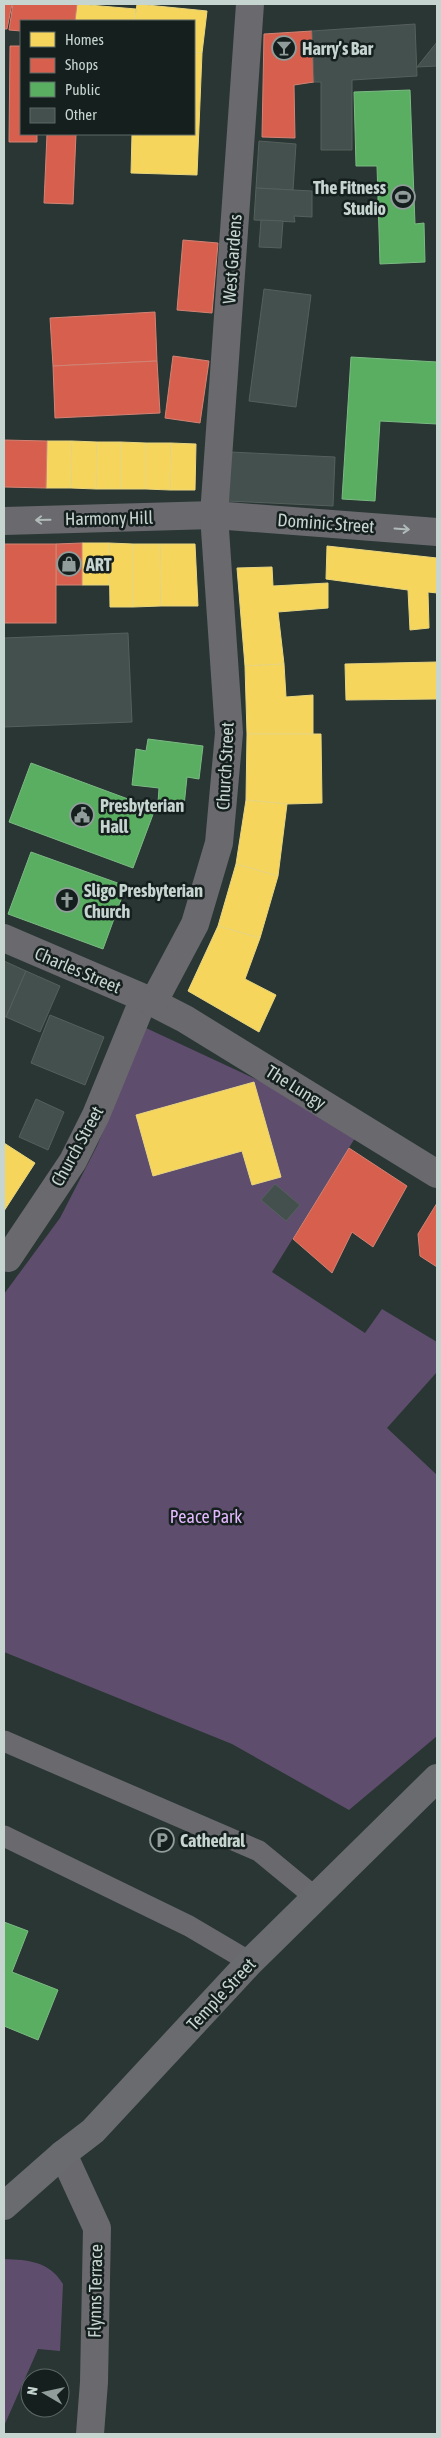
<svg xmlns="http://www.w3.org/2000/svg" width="441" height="2438" viewBox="0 0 441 2438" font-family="'Asap Condensed',sans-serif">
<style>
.green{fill:#5f4d6d}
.homes{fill:#f6d55c;stroke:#e8d57f}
.shops{fill:#d6604d;stroke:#d28375}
.public{fill:#5aae61;stroke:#7bba83}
.building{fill:#44504d;stroke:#55605d}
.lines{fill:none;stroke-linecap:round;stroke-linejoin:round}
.service{stroke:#69696e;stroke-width:21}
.minor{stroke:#69696e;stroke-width:28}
.tertiary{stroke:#69696e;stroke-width:28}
.secondary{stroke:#6a6b6f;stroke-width:28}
.oneway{stroke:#b0bab8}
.labels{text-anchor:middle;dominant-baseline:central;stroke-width:5;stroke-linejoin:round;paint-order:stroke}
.poi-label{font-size:18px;font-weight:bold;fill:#c7d5d1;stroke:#15201e;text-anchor:start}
.street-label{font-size:18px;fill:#c7d5d1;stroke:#15201e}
.park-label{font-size:18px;fill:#e3b8fe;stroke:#15201e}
</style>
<rect width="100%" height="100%" fill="#293633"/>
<g class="green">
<path d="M146 1028 266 1084 355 1138 272 1272 365 1333 382 1309 437 1342V1372L387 1428 437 1475V1736L349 1810 232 1744 4 1652V1294L60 1218 97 1146Z"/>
<path d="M4 2259C28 2260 49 2261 63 2284L60 2351 38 2349 4 2426Z"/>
</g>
<g class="homes">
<path d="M77 4 136 9 135 21H75Z"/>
<path d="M137 4 207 11 202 53 194 52V21H135Z"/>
<path d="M194 52 202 53 197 175 131 173 132 134H194Z"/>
<path d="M47 441H72L71 488H46Z"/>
<path d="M72 441 97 442 96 489 71 488Z"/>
<path d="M97 442H121V489H96Z"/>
<path d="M121 442 146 443V489H121Z"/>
<path d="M146 443H171L170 490 146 489Z"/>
<path d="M171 443 196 444 195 490H170Z"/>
<path d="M82 543H109L110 585H82Z"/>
<path d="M109 543 133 544V607H110Z"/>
<path d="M133 544H160L161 606 133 607Z"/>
<path d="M160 544H195L198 606H161Z"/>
<path d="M327 546 437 558V593L428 592 429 628 410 630 408 590 326 579Z"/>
<path d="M272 567 273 586 328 583V608L278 612 284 664 245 666 237 568Z"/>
<path d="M437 662V699L346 700 345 664Z"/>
<path d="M284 664 286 697 313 695V734H247L245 666Z"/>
<path d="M247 734H321L322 803 287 804 246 800Z"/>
<path d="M246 800 287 804 278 876 236 864Z"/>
<path d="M236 864 278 876 260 938 218 926Z"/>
<path d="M218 926 260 938 245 979 276 995 259 1032 188 991Z"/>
<path d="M254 1082 281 1177 252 1185 242 1151 153 1176 136 1115Z"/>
<path d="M4 1143 35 1163 4 1211Z"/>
</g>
<g class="shops">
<path d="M4 4H12L7 29H4Z"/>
<path d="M13 4H77L75 21H21V31L9 30Z"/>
<path d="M312 31 314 82 294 85 295 138 262 137 264 34Z"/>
<path d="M10 46H21V134H37V142H9Z"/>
<path d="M47 134H76L73 204 44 203Z"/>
<path d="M183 240 218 243 212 313 177 310Z"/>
<path d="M155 312 157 361 53 366 50 318Z"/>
<path d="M173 356 209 361 200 423 165 418Z"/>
<path d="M157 361 160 413 55 418 53 366Z"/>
<path d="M4 440 47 441 46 488 4 487Z"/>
<path d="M82 543V585H56V544Z"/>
<rect x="4" y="544" width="52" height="79"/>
<path d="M349 1148 407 1186 373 1247 352 1232 332 1273 293 1239Z"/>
<path d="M437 1203V1267L420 1256 418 1234Z"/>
</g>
<g class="public">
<path d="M410 90 415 224 424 223 425 262 380 264 377 166H356L354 92Z"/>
<path d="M351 357 437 362V424L380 421 375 501 342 499Z"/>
<path d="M148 739 203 746 199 779 187 777 184 806 158 803 159 788 132 785 136 749 146 751Z"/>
<path d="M31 763 155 809 133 868 9 822Z"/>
<path d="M31 852 126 886 103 949 8 914Z"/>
<path d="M4 1922 28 1931 12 1972 58 1990 38 2040 4 2026Z"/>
</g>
<g class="building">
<path d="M415 24 417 76 352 80V150H321V82H314L312 31Z"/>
<path d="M437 42V66L417 67Z"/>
<path d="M259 141 296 144 293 190 256 188Z"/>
<path d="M256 188 312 191V217L294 216 295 222 254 220Z"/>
<path d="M261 220 283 221 281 248 259 247Z"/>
<path d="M264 289 311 295 296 407 249 401Z"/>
<path d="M230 452 335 457 333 506 228 501Z"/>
<path d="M128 633 132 722 4 727V638Z"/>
<path d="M4 961 26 971 6 1017 4 1016Z"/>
<path d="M26 971 60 986 40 1032 6 1017Z"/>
<path d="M50 1015 104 1037 85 1085 31 1063Z"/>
<path d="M36 1099 64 1112 48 1150 19 1137Z"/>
<path d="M275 1184 300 1205 286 1221 261 1200Z"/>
</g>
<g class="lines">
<g class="service">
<path d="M4 1741 259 1851 316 1898"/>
<path d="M4 1836 189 1926 250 1962"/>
</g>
<g class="minor">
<path d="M214 515 437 532"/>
<path d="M8 1258 73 1161 96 1115 144 998"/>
<path d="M63 2154 97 2228 94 2382 90 2434"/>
</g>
<g class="tertiary">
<path d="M4 521 214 515"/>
<path d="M4 938 144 998 185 1019 437 1174"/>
<path d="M153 1003 195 924 219 843 229 733 214 515 250 4"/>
</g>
<path class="secondary" d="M4 2206 63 2154 93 2131 250 1962 437 1778"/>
</g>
<defs><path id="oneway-shaft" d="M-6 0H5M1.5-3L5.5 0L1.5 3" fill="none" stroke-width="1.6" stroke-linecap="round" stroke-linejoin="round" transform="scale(1.25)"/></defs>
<g class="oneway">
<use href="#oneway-shaft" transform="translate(43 520) rotate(179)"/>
<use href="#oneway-shaft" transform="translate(402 529) rotate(4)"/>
</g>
<defs>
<g id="bar-ring" transform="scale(1.25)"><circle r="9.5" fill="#15201e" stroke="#909d9a" stroke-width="1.5"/><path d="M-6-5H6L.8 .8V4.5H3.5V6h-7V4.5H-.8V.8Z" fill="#909d9a"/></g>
<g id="stadium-ring" transform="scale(1.25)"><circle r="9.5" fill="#15201e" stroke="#909d9a" stroke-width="1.5"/><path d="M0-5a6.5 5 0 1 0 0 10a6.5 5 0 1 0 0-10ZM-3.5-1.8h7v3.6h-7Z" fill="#909d9a"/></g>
<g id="shop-ring" transform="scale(1.25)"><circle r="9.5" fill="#15201e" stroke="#909d9a" stroke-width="1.5"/><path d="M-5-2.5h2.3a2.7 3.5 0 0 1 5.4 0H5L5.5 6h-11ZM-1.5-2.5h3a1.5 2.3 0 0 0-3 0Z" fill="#909d9a"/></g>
<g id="civic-ring" transform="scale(1.25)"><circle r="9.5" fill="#15201e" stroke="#909d9a" stroke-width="1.5"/><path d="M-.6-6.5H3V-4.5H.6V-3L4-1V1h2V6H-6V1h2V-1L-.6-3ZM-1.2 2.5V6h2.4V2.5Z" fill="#909d9a"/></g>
<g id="church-ring" transform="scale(1.25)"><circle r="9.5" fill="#15201e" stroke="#909d9a" stroke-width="1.5"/><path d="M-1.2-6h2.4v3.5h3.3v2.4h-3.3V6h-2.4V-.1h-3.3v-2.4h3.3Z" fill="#909d9a"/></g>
<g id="parking-ring" transform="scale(1.25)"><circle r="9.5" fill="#15201e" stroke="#909d9a" stroke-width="1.5"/><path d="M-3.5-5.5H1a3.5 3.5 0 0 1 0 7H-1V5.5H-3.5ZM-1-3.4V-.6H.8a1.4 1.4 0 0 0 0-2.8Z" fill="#909d9a"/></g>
</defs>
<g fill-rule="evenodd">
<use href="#bar-ring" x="284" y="48"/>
<use href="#stadium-ring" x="403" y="197"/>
<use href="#shop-ring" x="69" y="564"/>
<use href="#civic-ring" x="82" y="815"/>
<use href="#church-ring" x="67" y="900"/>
<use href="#parking-ring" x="162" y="1840"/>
</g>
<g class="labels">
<g class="poi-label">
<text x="302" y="48">Harry’s Bar</text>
<text x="386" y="187" text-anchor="end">The Fitness<tspan x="386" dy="21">Studio</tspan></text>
<text x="86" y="564">ART</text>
<text x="100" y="805">Presbyterian<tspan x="100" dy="21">Hall</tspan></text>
<text x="84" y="890">Sligo Presbyterian<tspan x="84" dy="21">Church</tspan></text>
<text x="180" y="1840">Cathedral</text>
</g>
<g class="street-label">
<text transform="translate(232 259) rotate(-86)">West Gardens</text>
<text transform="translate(109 518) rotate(-1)">Harmony Hill</text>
<text transform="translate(326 523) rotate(4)">Dominic Street</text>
<text transform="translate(225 766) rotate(-87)">Church Street</text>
<text transform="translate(78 970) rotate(23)">Charles Street</text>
<text transform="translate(296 1087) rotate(32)">The Lungy</text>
<text transform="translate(77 1146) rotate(-61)">Church Street</text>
<text transform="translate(221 1994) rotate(-47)">Temple Street</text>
<text transform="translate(95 2291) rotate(-89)">Flynns Terrace</text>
</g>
<g class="park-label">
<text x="206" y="1516">Peace Park</text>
</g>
</g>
<rect width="441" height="2438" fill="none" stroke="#c7d5d1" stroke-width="10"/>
<rect x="20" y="20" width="175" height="115" fill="#15201e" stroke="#5c6866"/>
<rect x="30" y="32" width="25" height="15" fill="#f6d55c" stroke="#5c6866"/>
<text x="65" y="45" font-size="15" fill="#c7d5d1">Homes</text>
<rect x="30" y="58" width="25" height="15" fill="#d6604d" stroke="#5c6866"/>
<text x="65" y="70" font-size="15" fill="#c7d5d1">Shops</text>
<rect x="30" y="82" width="25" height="15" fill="#5aae61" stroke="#5c6866"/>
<text x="65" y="95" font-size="15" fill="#c7d5d1">Public</text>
<rect x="30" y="108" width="25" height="15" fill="#44504d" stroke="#5c6866"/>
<text x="65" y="120" font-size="15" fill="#c7d5d1">Other</text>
<g transform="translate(45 2393) rotate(279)"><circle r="24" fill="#15201e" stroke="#5c6866"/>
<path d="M0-4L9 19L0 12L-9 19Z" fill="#909d9a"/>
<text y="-8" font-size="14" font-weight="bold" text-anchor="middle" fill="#c7d5d1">N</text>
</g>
</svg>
